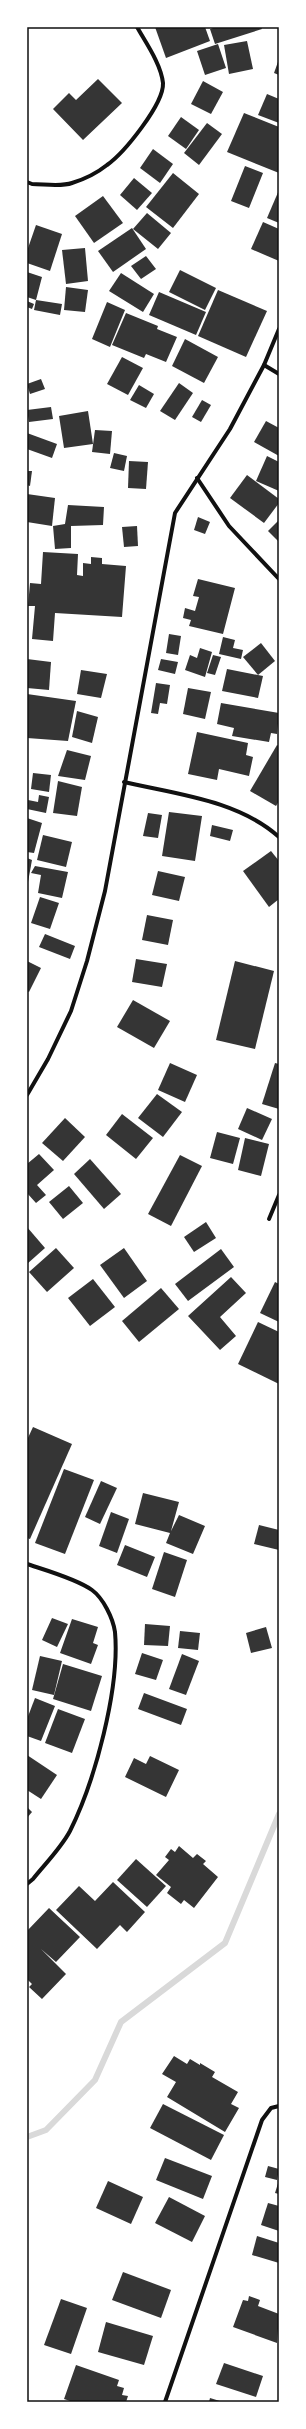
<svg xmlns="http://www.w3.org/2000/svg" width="306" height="2429" viewBox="0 0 306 2429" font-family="'DejaVu Sans',sans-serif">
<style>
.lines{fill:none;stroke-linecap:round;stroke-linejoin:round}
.stream{stroke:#d9d9d9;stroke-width:6}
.building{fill:#353535}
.minor{stroke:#111;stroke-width:4}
.neatline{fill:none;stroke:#111;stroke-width:1.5}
</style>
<rect width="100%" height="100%" fill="#fff"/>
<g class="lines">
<path class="stream" d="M27 2137 46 2130 95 2080 121 2022 225 1943 279 1814"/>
</g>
<g class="building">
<path d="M155 27H205L210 41 166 58Z"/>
<path d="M216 27H261L262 29 215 44 210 29Z"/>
<path d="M247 41 253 69 229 74 224 45Z"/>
<path d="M218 44 226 68 205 75 197 51Z"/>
<path d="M279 59V75L274 73Z"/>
<path d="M98 79 122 103 83 140 53 109 69 93 76 100Z"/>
<path d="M203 81 223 92 211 114 191 104Z"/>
<path d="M267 94 279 99V123L258 115Z"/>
<path d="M244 113 279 127V173L227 152Z"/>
<path d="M181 117 199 130 186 149 168 136Z"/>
<path d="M207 123 222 134 199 165 184 153Z"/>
<path d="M153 149 173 164 160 183 140 168Z"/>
<path d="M245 166 263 173 249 208 231 201Z"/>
<path d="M173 173 199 194 173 228 146 207Z"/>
<path d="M134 178 152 193 137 210 120 195Z"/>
<path d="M279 190V223L267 218Z"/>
<path d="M103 196 123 223 94 243 75 216Z"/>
<path d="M147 213 171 233 158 249 133 229Z"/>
<path d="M263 222 279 229V261L251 249Z"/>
<path d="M36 225 62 234 50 271 27 263V251Z"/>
<path d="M132 228 146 249 113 272 98 251Z"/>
<path d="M85 248 88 281 66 284 62 250Z"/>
<path d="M146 256 156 269 141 279 131 266Z"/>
<path d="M180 270 216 288 205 310 169 292Z"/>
<path d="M27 272 42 277 36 300 62 304 60 315 34 310 36 300 27 297Z"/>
<path d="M121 273 154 294 143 312 109 291Z"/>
<path d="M66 287 88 290 85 312 64 310Z"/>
<path d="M218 290 267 311 246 357 198 336Z"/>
<path d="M159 292 206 312 196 335 149 315Z"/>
<path d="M27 301 34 304 32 309 27 307Z"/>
<path d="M107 302 125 310 110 347 92 339Z"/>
<path d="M126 313 158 326 157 329 177 337 166 362 146 354 144 358 112 345Z"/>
<path d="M185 339 218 357 204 383 172 366Z"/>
<path d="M122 357 143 368 128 395 107 384Z"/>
<path d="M41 379 45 389 30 394 27 384Z"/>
<path d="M179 383 193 393 175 420 160 411Z"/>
<path d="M139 385 154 394 146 408 130 400Z"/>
<path d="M202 400 211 405 201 422 192 417Z"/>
<path d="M51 407 53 419 29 422 27 410Z"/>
<path d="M88 411 93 444 64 448 59 416Z"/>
<path d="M266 421 279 428V456L254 442Z"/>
<path d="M95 430 112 431 110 454 92 452Z"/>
<path d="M27 433 57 444 52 458 27 449Z"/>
<path d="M114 453 127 456 124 471 110 468Z"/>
<path d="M267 456 279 462V491L256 481Z"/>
<path d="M129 461 148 462 146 489 128 488Z"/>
<path d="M27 471H32L30 486 27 485Z"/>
<path d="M247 475 279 499V503L264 523 230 498Z"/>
<path d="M27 494 55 498 52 526 27 522Z"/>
<path d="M68 505 104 507 103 525 71 526V548L55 549 53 526 65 524Z"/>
<path d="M198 517 210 522 205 534 194 530Z"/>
<path d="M279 520V542L268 531Z"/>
<path d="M137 526 138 546 124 547 122 527Z"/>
<path d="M43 552 78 554 77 575 83 576V563L91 564V557L102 558V564L126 566 122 617 55 613 53 641 32 639 35 606H28L30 583 41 584Z"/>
<path d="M198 579 235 588 223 634 189 626 191 620 183 618 185 608 195 611 199 597 193 596Z"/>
<path d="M169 634 181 636 178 655 166 653Z"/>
<path d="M223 637 235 640 233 648 243 650 241 659 219 654Z"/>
<path d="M261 643 275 661 258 675 243 657Z"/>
<path d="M200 648 212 652 205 677 185 670 190 655 197 658Z"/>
<path d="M213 655 221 657 215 675 207 673Z"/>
<path d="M27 659 51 662 49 690 27 688Z"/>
<path d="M161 659 178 662 175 674 158 670Z"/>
<path d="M227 669 263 676 258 698 222 691Z"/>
<path d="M81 670 107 674 101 698 77 694Z"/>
<path d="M156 683 170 685 167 704 160 703 158 714 151 713Z"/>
<path d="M188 688 211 692 205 719 183 714Z"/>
<path d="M27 694 76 701 68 741 27 738Z"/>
<path d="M221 703 279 713 277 734 271 733 269 742 232 736 234 728 217 724Z"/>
<path d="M77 711 98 717 92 743 72 737Z"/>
<path d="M197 732 248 743 246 755 253 757 249 776 219 769 217 780 188 774Z"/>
<path d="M277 745 279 746V801L276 806 250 791Z"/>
<path d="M67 750 91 756 85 780 58 776Z"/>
<path d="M33 773 51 775 49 792 31 789Z"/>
<path d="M58 781 82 787 77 816 53 813Z"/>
<path d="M39 795 49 797 46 813 27 809 28 800 38 802Z"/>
<path d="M169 812 202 816 195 861 162 856Z"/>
<path d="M148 813 162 815 158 838 143 836Z"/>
<path d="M27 818 42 823 34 853 27 852Z"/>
<path d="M212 825 233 830 230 841 210 836Z"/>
<path d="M43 835 72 842 66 867 37 860Z"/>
<path d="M271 851 279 861V899L269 907 243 871Z"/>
<path d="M27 858 32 860 28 882H27Z"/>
<path d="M35 866 68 872 62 898 38 893 41 875 31 873Z"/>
<path d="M158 871 185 877 179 901 152 895Z"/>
<path d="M40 897 59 903 50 929 31 923Z"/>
<path d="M147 915 173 920 168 945 142 940Z"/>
<path d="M45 934 75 946 70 959 39 947Z"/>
<path d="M136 959 167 964 162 987 132 982Z"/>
<path d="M27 961 41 968 29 992 27 991Z"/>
<path d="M235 961 274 971 255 1049 216 1040Z"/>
<path d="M133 1000 170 1021 154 1048 117 1027Z"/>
<path d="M170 1063 197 1075 185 1102 158 1090Z"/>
<path d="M275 1063 279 1064V1109L262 1104Z"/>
<path d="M157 1094 182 1112 163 1137 138 1118Z"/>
<path d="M247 1108 272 1119 262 1140 238 1129Z"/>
<path d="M122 1114 153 1138 136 1159 106 1135Z"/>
<path d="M65 1118 85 1137 63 1161 42 1143Z"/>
<path d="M217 1132 240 1138 233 1164 210 1158Z"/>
<path d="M245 1138 269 1144 261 1176 238 1170Z"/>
<path d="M39 1154 54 1170 37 1185 46 1195 36 1203 27 1193V1164Z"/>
<path d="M180 1155 202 1166 171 1226 148 1214Z"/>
<path d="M90 1159 121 1194 104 1209 74 1174Z"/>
<path d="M69 1186 83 1203 63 1219 49 1202Z"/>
<path d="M206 1222 216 1238 194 1252 184 1237Z"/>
<path d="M27 1227 45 1248 27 1264Z"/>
<path d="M56 1248 74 1268 47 1292 29 1272Z"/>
<path d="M124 1248 147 1281 124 1298 100 1265Z"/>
<path d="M221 1249 234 1267 188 1301 175 1284Z"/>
<path d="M231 1277 246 1293 220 1317 236 1336 220 1350 188 1316Z"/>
<path d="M93 1279 115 1307 90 1326 68 1298Z"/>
<path d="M275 1282 279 1284V1322L260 1313Z"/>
<path d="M161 1288 179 1309 139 1342 122 1321Z"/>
<path d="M258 1322 279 1332V1384L238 1364Z"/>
<path d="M33 1427 72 1444 30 1539 27 1538V1440Z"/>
<path d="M64 1469 94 1480 65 1554 35 1543Z"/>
<path d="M101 1481 117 1488 100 1524 85 1517Z"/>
<path d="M143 1493 179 1502 171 1531 179 1515 205 1526 193 1554 166 1543 170 1533 135 1524Z"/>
<path d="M111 1512 129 1519 117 1553 99 1546Z"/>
<path d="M259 1525 279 1530V1550L254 1544Z"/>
<path d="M125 1545 155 1557 147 1577 117 1565Z"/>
<path d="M164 1552 187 1560 175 1597 152 1589Z"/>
<path d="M52 1618 68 1624 57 1647 42 1640Z"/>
<path d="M72 1619 98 1627 93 1643 98 1645 91 1664 60 1653Z"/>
<path d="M145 1624 170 1626 168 1646 144 1645Z"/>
<path d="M266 1627 272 1648 251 1653 246 1633Z"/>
<path d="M180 1631 200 1633 198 1650 178 1648Z"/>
<path d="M142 1653 163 1660 156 1680 135 1674Z"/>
<path d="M182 1654 199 1661 186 1695 169 1689Z"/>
<path d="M40 1656 62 1661 54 1695 32 1690Z"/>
<path d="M63 1664 102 1676 91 1711 53 1699Z"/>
<path d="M144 1693 187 1709 181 1725 138 1709Z"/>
<path d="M35 1698 55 1706 41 1741 27 1736V1719Z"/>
<path d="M58 1709 85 1719 72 1753 45 1743Z"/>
<path d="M27 1755 57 1775 41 1799 27 1790Z"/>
<path d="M150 1756 179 1770 166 1797 125 1777 134 1758 146 1764Z"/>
<path d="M27 1807 32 1812 27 1818Z"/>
<path d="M179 1846 193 1858 197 1854 206 1861 203 1864 218 1877 194 1908 184 1900 181 1904 167 1893 171 1887 156 1875 169 1860 165 1857 171 1849 175 1852Z"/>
<path d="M136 1859 166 1886 147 1907 117 1880Z"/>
<path d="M113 1882 145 1912 127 1932 120 1925 97 1949 56 1910 79 1886 95 1901Z"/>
<path d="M49 1908 80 1937 56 1962 41 1949 66 1974 42 1999 29 1987 32 1984 27 1979V1931Z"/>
<path d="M174 2056 187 2064 190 2059 200 2065V2063L215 2072 212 2077 238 2092 231 2104 239 2108 225 2132 167 2097 176 2082 162 2074Z"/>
<path d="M163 2104 224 2135 211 2160 150 2128Z"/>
<path d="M165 2158 212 2176 203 2199 156 2180Z"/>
<path d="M268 2166 279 2169 277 2180 265 2177Z"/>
<path d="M279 2180V2194L275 2193Z"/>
<path d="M108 2181 143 2197 131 2224 96 2208Z"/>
<path d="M169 2197 205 2216 192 2242 155 2223Z"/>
<path d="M268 2203 279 2206V2231L261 2225Z"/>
<path d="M257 2236 279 2243V2263L252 2255Z"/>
<path d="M123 2272 171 2290 161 2318 112 2300Z"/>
<path d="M249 2296 260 2300 258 2306 279 2314 277 2343 233 2327 243 2300 248 2301Z"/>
<path d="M61 2299 87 2308 71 2354 44 2345Z"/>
<path d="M106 2322 153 2336 144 2365 98 2352Z"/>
<path d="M224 2363 263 2376 256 2397 216 2384Z"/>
<path d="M76 2365 119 2380 117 2386 124 2388 122 2395 128 2396 126 2402H73L64 2399Z"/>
<path d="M210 2398 223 2402H209Z"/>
</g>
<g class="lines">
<g class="minor">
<path d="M27 182 32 184C44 184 61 187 72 183 85 179 97 173 107 165 124 153 164 104 163 83 161 64 146 43 137 27"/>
<path d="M264 365 279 374"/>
<path d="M197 478 229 526 279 579"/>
<path d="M124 782C175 794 238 800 279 837"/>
<path d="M27 1095 48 1059 71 1011 87 961 105 891 175 513 230 429 264 365 279 329"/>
<path d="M269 1219 279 1195"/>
<path d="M27 1564C45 1570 77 1579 92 1590 103 1598 113 1618 115 1632 120 1688 95 1781 70 1831 61 1848 45 1864 33 1879L27 1884"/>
<path d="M165 2402 262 2120 271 2108 279 2106"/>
</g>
</g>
<rect width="306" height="2429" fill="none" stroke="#ffffff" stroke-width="56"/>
<rect x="28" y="28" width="250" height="2373" class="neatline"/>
</svg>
